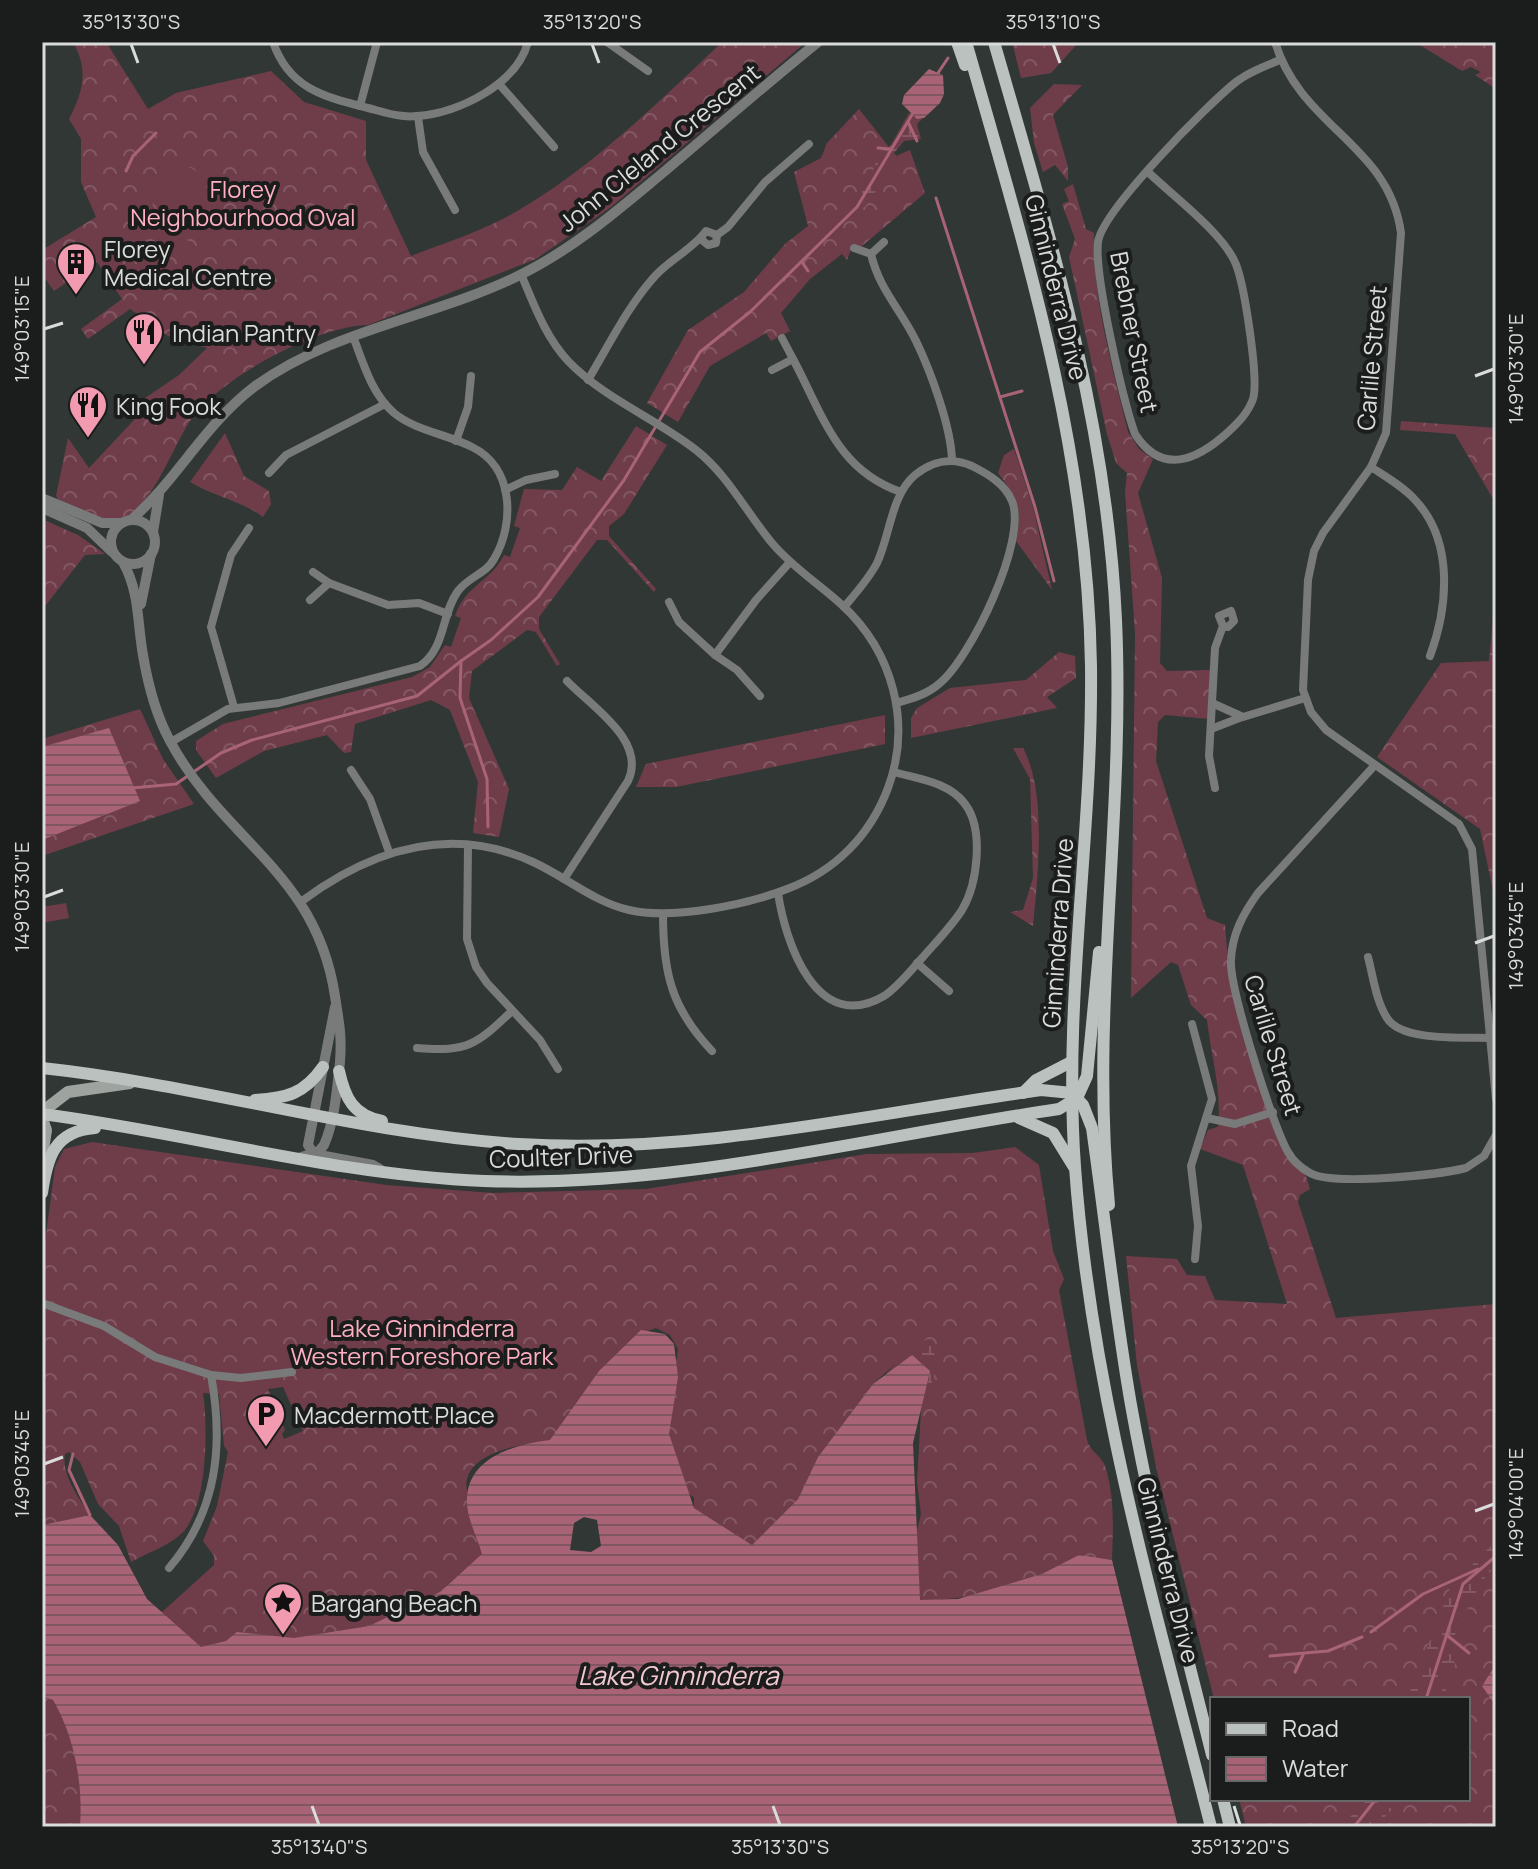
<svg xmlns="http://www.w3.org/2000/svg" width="1538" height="1869" viewBox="0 0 1538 1869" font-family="Manrope,sans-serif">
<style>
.forest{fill:url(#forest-crowns);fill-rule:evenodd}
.wetland{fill:url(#wetland-marsh)}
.pitch{fill:#6f3d4a}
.water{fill:url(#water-rules);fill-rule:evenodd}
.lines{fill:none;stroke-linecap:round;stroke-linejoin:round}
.stream{stroke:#a86476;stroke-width:3}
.minor{stroke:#797b7a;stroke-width:8}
.tertiary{stroke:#797b7a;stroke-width:10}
.secondary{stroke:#9ea3a0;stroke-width:12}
.primary{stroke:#bbc1be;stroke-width:12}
.ticks{fill:none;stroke:#d9dcda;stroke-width:3}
.labels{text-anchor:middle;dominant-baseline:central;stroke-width:8;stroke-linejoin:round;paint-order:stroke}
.street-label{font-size:24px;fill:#d9dcda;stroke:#1b1d1c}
.park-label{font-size:24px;fill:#feafc2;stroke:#1b1d1c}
.poi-label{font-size:24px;fill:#d9dcda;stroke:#1b1d1c;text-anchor:start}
.water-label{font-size:26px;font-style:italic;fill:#f2c9d2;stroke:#1b1d1c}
.neatline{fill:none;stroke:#d9dcda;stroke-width:3}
.ticks-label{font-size:20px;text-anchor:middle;fill:#d9dcda}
</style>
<defs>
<pattern id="forest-crowns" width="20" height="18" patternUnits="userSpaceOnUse" patternTransform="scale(2)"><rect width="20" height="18" fill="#6f3d4a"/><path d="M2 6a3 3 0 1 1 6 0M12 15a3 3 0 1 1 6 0" fill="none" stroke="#835864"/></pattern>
<pattern id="wetland-marsh" width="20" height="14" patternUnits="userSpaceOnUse" patternTransform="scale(2)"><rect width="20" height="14" fill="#6f3d4a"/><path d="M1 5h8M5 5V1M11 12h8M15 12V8" fill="none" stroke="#835864"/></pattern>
<pattern id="water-rules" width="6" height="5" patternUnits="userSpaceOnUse" patternTransform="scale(2)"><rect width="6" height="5" fill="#a86476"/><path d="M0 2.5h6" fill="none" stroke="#7f5661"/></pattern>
</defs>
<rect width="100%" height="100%" fill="#313734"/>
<g class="forest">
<path d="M73 42H106L148 109 176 93 271 71 304 102 366 121V160L411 256C449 241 489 229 524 207 597 163 661 100 722 42H806L611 207 536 259 368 325C317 326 223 376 192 418 172 446 153 510 118 520 100 526 76 509 60 503L56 496 68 438 89 468 134 420 129 409 179 375 207 348 168 336 130 309 88 339 81 329 122 299 97 262 54 291 42 274V250L96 217 81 182V139L69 119C83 92 89 70 73 42Z"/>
<path d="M1012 42H1079L1051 73 1021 78Z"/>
<path d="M1415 42H1496V89L1475 75 1481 72 1471 67 1462 71Z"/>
<path d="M1054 84 1082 85 1053 115 1068 167V181L1055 165 1043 172 1034 143 1030 108Z"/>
<path d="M859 109 896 156 910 150 925 193 862 246H852L847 260 842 254 810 279 781 313 790 331 771 341 766 333 710 366 678 422 647 403 688 330 744 292 785 244 808 226 794 172 821 158 827 143Z"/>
<path d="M1073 184 1086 229 1094 233C1092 298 1113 369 1128 432L1139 449 1153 459 1138 493 1162 578 1160 663 1167 671 1210 670 1209 719 1165 715 1158 722 1156 761 1207 918 1225 925 1228 962 1287 1153 1306 1176 1310 1189 1300 1195 1298 1202 1336 1318 1496 1304V1827H1246L1239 1799H1468V1699H1214L1156 1467 1137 1365 1126 1256 1177 1259 1187 1275 1205 1276 1215 1300 1287 1304 1243 1165 1200 1149 1208 1130 1218 1127C1222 1090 1211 1056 1207 1020L1191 1005 1178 965 1171 962 1131 998 1135 633 1125 492 1127 473 1116 463 1107 434 1069 257 1075 239 1062 204 1069 201 1064 189Z"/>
<path d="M1401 421 1496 428V504L1455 434 1400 430Z"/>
<path d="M636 426 667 445 624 514 609 526V536L656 589 654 592 607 540H597L539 617V629L560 664 557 666 536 632 527 630 472 671 469 698 509 789 499 837 473 833 478 782 450 710 431 700 355 724 351 752 344 753 327 735 264 751 216 778 196 750V741L223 724 412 677 430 667 445 645 451 647 461 618 455 616C466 584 490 583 504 555L510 557 520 528 514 526 524 489 562 490 577 467 601 481Z"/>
<path d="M225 433 244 476 269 491 271 504 263 517C242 501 215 497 190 482Z"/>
<path d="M1014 449 1033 507 1052 590 1016 541C1023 508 1018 499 998 473L1004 455Z"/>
<path d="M42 519 78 535 105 554 85 555 42 610Z"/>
<path d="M1496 584V905L1480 829 1377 757 1441 663 1489 661Z"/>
<path d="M1059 652 1075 656 1076 678 1047 697 1057 708 911 738V718L917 708 950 688 1026 680Z"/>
<path d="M140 709 163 759 194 804 42 856V739Z"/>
<path d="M885 715V744L676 787H636L646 764Z"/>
<path d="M1013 748H1023C1047 792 1038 875 1033 926L1010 912 1023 910 1033 878 1030 779Z"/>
<path d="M92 1142 386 1185 493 1193 646 1189 867 1154 973 1153 1015 1147 1039 1165 1053 1251 1064 1279 1059 1290 1087 1440C1090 1452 1101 1455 1105 1466 1115 1496 1113 1531 1112 1560 1073 1554 1070 1567 1036 1580 1001 1593 958 1599 920 1601L913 1547 921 1514 917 1482 922 1393 904 1363 894 1365 873 1384 818 1457 798 1499 752 1545 694 1508V1497L684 1492 664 1449 678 1349 670 1335 656 1328 645 1332 552 1442C525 1442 455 1453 468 1495 473 1512 487 1529 495 1544L446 1586 447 1592 369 1626 298 1639 197 1650 161 1613 214 1565V1556L203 1541 217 1506 228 1452 224 1446 219 1394 203 1393C208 1426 208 1510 181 1534 168 1546 147 1553 131 1562L119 1526 98 1504 80 1462 69 1452 65 1454C61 1473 79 1499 90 1515L42 1525V1264L55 1167 64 1149ZM283 1387 303 1431 284 1439 282 1434 285 1430 268 1389Z"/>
<path d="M42 1696 53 1700C76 1738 83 1782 82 1827H42Z"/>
</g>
<g class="wetland">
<path d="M909 113 922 119 917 124 921 139 904 141 886 163 880 185 865 207 857 208 854 199 869 181 880 151 888 150Z"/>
<path d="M927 1339C944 1364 933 1380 922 1405L930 1372 913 1355 884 1376 906 1352Z"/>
<path d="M1496 1541V1565L1481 1582 1451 1643 1455 1666 1442 1699H1407L1451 1586Z"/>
<path d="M1368 1799H1403L1374 1827H1343L1337 1819 1345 1822Z"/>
</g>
<g class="pitch">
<circle cx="181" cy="192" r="26"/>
<path d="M137 190 150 194 155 215 204 253 198 260 188 258 151 233Z"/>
<path d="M66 903 69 918 42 923V907Z"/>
</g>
<g class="water">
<path d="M929 69 943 75 944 94 940 103 924 118 917 119 902 104 904 95Z"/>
<path d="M109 728 140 801 42 840V747Z"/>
<path d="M641 1330 665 1334 674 1344 678 1377 669 1434 694 1508 752 1545 798 1499 818 1457 873 1384 912 1355 930 1371 913 1443 920 1600 958 1599 1042 1574 1079 1555 1112 1560 1178 1827H80C83 1784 75 1738 53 1700L42 1696V1525L90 1515 118 1545 147 1599 201 1647 226 1641 237 1632 294 1638 369 1626 440 1592 482 1554C478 1540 471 1526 468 1512 459 1461 509 1445 550 1440L599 1371ZM584 1517 597 1520 601 1546 591 1552 570 1550 574 1523Z"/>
<path d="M1496 1664V1706L1482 1686Z"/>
</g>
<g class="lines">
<g class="stream">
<path d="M938 73 948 58"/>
<path d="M908 122 917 141"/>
<path d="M878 148 891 149"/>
<path d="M126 171 133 156 156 133"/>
<path d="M936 198 1035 507 1054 581"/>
<path d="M802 262 808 271"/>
<path d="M1000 397 1022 391"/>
<path d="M132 788 176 784 221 753 252 740 417 696 461 661"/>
<path d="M488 827 487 779 460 698 461 661 491 640 538 597 624 480 700 352 750 312 857 207 913 113"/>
<path d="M73 1454 69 1470 90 1515"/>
<path d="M1371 1632 1423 1594 1478 1569"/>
<path d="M1448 1636 1469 1653"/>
<path d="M1270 1656 1328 1651 1362 1637"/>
<path d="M1295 1672 1303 1655"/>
<path d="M1426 1699 1463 1584 1496 1556"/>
<path d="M1354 1827 1376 1799"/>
</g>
<g class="minor">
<path d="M273 42C289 89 325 97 368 108 384 112 400 118 417 116 459 113 517 84 528 42"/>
<path d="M607 42 648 71"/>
<path d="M1275 42C1301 128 1389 144 1401 233L1386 433 1371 467 1323 533 1314 551 1308 580 1303 690 1311 712 1326 730 1459 824 1472 849 1496 1099"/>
<path d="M500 85 554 147"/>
<path d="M360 106 377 42"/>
<path d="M418 117 423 152 455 210"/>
<path d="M1148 172C1173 196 1219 230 1234 260 1244 279 1259 379 1253 399 1248 413 1238 423 1227 433 1197 460 1162 476 1135 434 1123 400 1094 275 1098 242 1102 211 1208 104 1236 82 1249 72 1265 66 1280 60"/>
<path d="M702 240 708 245 716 243 717 235 728 227 765 182 809 144"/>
<path d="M854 248 871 254C879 289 901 310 916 341 931 372 951 427 952 460"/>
<path d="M871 254 884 242"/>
<path d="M793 359C823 415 837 470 901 492"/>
<path d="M772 370 793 359 782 338"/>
<path d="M588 380C609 345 629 304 656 275 671 259 695 247 706 231L717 235"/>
<path d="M456 441 468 407 471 376"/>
<path d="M1371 467C1386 477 1404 487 1416 501 1454 542 1448 607 1430 656"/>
<path d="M269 473 286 455 385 404"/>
<path d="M505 490 526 480 555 474"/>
<path d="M313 572 329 583 388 605 419 603 448 614"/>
<path d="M310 600 329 583"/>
<path d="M669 602 679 622 715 655"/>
<path d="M844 607C856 593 868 580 877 563 890 536 891 495 915 475 932 461 952 457 972 466 988 474 1005 484 1012 501 1028 540 971 657 940 683 928 694 912 699 896 703"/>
<path d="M760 696 737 670 715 655 756 600 790 562"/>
<path d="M1212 703 1243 717 1305 698"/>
<path d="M234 707 211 627 231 555 249 528"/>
<path d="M1211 729 1242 717"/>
<path d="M171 742 228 709 279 703 420 666C446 648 441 614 458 591 468 577 486 574 494 559 515 524 514 467 472 447 447 434 416 431 394 413 372 394 364 365 354 339"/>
<path d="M1375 765 1258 893C1243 914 1232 934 1231 960 1229 987 1273 1127 1288 1152 1293 1161 1301 1168 1310 1173 1333 1186 1438 1175 1466 1168L1484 1156 1496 1135"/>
<path d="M351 770 370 799 389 852"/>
<path d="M1215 788 1209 756 1215 648 1223 626 1219 616 1231 611 1234 621 1228 627 1223 626"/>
<path d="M468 845 467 939 476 967 487 983 540 1040 558 1069"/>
<path d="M564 879 628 781C647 741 592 707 567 681"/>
<path d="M778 893C785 941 816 1036 884 996 899 986 911 970 923 957 936 942 951 927 962 910 978 883 984 829 965 804 949 782 918 779 894 772"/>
<path d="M302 901C371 850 450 824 533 862 566 877 594 902 629 910 672 920 746 905 787 889 835 871 870 836 888 788 912 723 893 652 842 605 819 584 792 567 772 543 746 512 728 475 696 450 655 418 605 399 569 362 546 338 534 305 521 274"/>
<path d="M663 914C663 972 671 1008 712 1051"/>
<path d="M1368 957C1373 976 1376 1001 1387 1018 1402 1042 1464 1037 1490 1038"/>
<path d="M917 963 949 991"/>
<path d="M1192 1024 1212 1099 1191 1166 1198 1226 1195 1259"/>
<path d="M417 1048C468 1052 476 1045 512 1011"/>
<path d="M1207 1118 1235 1124 1273 1112"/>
<path d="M42 1303 104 1326 155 1357 211 1375C224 1446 217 1512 169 1568"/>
<path d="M211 1375 241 1378 292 1372"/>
</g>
<g class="tertiary">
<path d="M42 498 102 523H122"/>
<path d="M42 508 87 528 112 552"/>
<circle cx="133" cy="542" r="22"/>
<path d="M131 520C177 480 205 424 254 387 332 329 437 317 522 274 576 247 619 209 665 171 716 128 766 84 818 42"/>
<path d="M153 532 159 495"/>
<path d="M123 562C140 593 137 622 143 655 148 685 156 715 170 741 224 842 316 871 335 996 339 1023 342 1034 340 1062 337 1088 335 1120 324 1145L319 1151 299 1158"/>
<path d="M141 604 151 554"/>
<path d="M335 1007 308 1145 314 1154 373 1165 380 1169"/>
</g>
<g class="secondary">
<path d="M42 1112 68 1092 130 1083"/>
<path d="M42 1119 46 1130 42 1156"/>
</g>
<g class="primary">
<path d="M957 42 965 65"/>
<path d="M966 42C1025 248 1088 450 1091 666 1093 834 1063 999 1075 1167 1091 1392 1156 1610 1211 1827"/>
<path d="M994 42C1049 233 1107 420 1116 620 1125 815 1090 1010 1109 1205"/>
<path d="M42 1068C202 1085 358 1134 519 1144 695 1155 868 1114 1041 1090L1072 1093 1083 1105 1092 1128C1105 1220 1115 1313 1131 1405 1152 1523 1183 1639 1212 1755"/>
<path d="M339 1071C345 1098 353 1115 382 1121"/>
<path d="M1023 1093 1036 1080 1071 1062"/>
<path d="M255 1100C287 1098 304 1094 323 1067"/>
<path d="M42 1114C190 1133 334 1175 484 1181 678 1188 869 1137 1059 1109L1077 1098 1087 1076 1099 952"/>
<path d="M1019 1118 1053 1133 1074 1167"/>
<path d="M42 1193C47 1158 54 1131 95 1128"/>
<path d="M1223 1799 1230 1827"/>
</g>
</g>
<path class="ticks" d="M131 44 138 63M592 44 599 63M1053 44 1060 63M44 329 63 323M1475 376 1494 369M44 897 63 890M1475 943 1494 936M44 1464 63 1457M1475 1511 1494 1504M312 1806 319 1825M773 1806 780 1825M1234 1806 1240 1825"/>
<defs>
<g id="building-pin" transform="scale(2)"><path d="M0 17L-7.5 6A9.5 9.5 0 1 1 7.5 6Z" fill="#f29ab0" stroke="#1b1d1c"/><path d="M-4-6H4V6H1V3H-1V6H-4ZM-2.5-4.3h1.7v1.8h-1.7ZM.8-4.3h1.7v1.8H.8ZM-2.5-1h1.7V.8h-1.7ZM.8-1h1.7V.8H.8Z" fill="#111"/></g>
<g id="restaurant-pin" transform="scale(2)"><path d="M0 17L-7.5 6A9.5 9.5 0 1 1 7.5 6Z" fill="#f29ab0" stroke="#1b1d1c"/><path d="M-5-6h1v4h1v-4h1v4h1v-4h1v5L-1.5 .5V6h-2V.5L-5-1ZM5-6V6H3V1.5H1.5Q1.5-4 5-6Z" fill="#111"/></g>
<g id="parking-pin" transform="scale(2)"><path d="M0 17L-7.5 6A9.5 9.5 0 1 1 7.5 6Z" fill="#f29ab0" stroke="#1b1d1c"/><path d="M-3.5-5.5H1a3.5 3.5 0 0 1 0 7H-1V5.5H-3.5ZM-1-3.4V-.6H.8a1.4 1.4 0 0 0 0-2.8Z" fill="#111"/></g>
<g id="sight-pin" transform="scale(2)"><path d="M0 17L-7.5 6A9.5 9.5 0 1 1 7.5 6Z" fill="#f29ab0" stroke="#1b1d1c"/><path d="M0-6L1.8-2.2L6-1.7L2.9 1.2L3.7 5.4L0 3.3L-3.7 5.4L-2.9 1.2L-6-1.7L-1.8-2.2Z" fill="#111"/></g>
</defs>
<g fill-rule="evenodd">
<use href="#building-pin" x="76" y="262"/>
<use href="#restaurant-pin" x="144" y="332"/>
<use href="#restaurant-pin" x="88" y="405"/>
<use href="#parking-pin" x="266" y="1414"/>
<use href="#sight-pin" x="283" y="1602"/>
</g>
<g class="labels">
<g class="street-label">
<text transform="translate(659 147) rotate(-39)">John Cleland Crescent</text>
<text transform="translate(1057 287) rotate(76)">Ginninderra Drive</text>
<text transform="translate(1135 332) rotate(79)">Brebner Street</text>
<text transform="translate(1371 358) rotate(-85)">Carlile Street</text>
<text transform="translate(1057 933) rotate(-86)">Ginninderra Drive</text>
<text transform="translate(1274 1045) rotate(73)">Carlile Street</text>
<text transform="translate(561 1156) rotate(-2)">Coulter Drive</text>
<text transform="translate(1169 1570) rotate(76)">Ginninderra Drive</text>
</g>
<g class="park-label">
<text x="243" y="188">Florey<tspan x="243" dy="28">Neighbourhood Oval</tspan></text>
<text x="422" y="1327">Lake Ginninderra<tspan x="422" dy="28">Western Foreshore Park</tspan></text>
</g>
<g class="poi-label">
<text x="104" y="248">Florey<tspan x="104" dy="28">Medical Centre</tspan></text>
<text x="172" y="332">Indian Pantry</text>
<text x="116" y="405">King Fook</text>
<text x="294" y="1414">Macdermott Place</text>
<text x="311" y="1602">Bargang Beach</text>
</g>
<g class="water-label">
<text x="678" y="1675">Lake Ginninderra</text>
</g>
</g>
<rect width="1538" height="1869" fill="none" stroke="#1b1d1c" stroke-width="88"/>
<rect x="1210" y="1697" width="260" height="104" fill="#1b1d1c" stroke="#676968" stroke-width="2"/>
<rect x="1226" y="1723" width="40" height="12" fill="#bbc1be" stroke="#676968" stroke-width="2"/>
<text x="1282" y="1737" font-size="24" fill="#d9dcda">Road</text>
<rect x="1226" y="1757" width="40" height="24" fill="url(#water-rules)" stroke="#676968" stroke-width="2"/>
<text x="1282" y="1777" font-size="24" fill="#d9dcda">Water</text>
<rect x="44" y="44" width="1450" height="1781" class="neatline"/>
<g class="ticks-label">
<text x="131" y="29">35°13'30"S</text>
<text x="592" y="29">35°13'20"S</text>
<text x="1053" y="29">35°13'10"S</text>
<text transform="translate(22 329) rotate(-90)" y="7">149°03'15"E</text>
<text transform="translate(1516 369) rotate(-90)" y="7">149°03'30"E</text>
<text transform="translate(22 897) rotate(-90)" y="7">149°03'30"E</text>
<text transform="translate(1516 936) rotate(-90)" y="7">149°03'45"E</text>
<text transform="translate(22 1464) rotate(-90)" y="7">149°03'45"E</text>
<text transform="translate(1516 1504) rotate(-90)" y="7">149°04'00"E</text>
<text x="319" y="1854">35°13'40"S</text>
<text x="780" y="1854">35°13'30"S</text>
<text x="1240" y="1854">35°13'20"S</text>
</g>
</svg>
